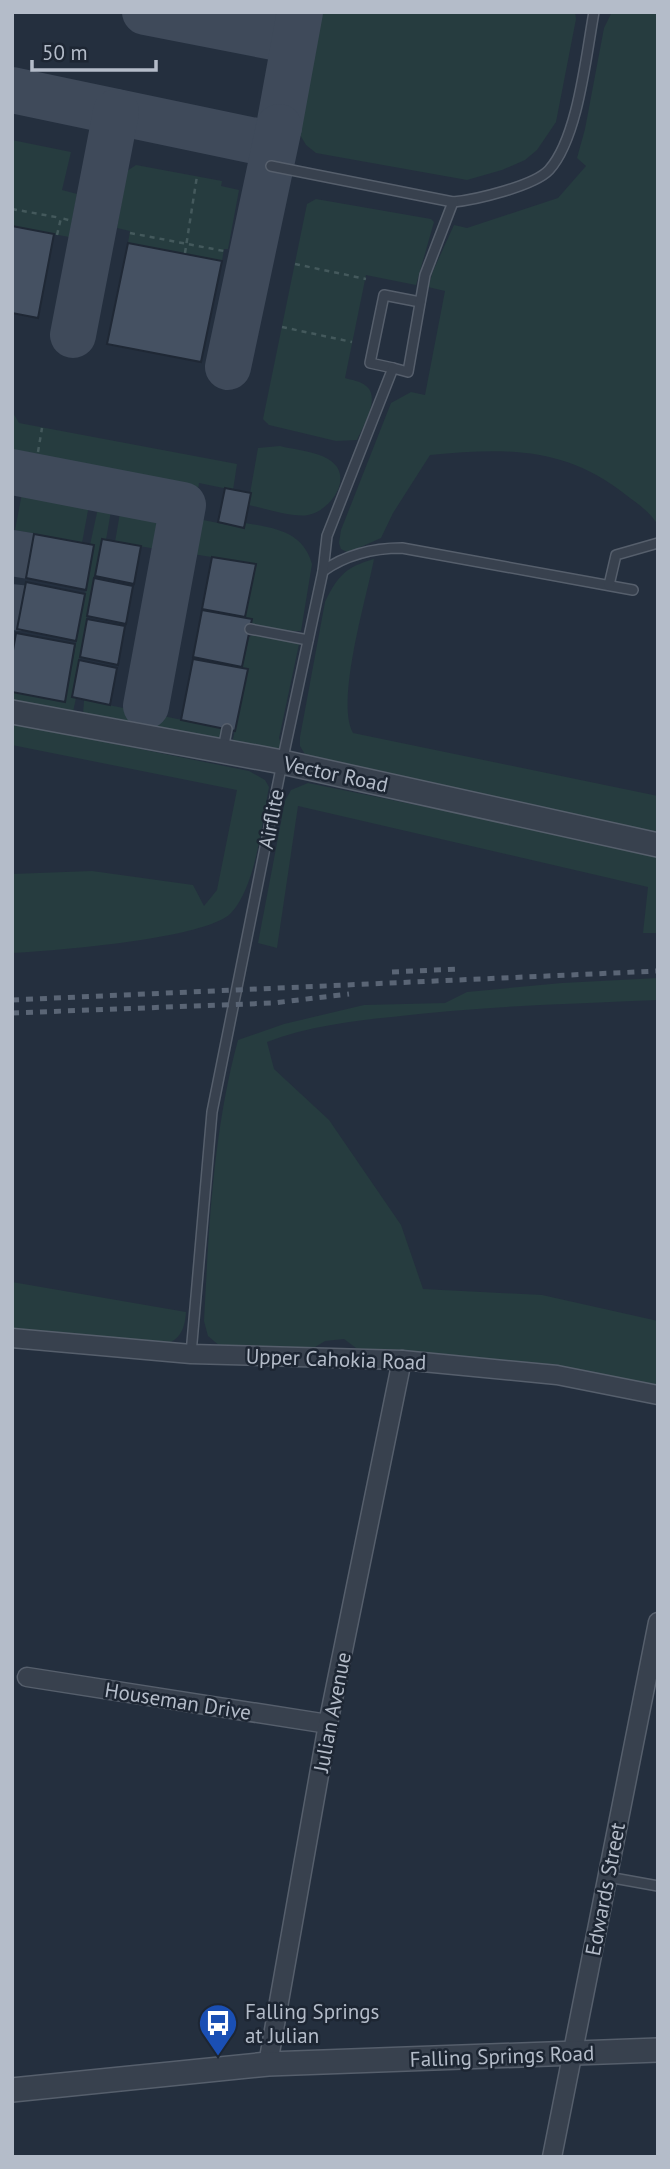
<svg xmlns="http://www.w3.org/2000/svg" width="670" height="2169" viewBox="0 0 670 2169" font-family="'PT Sans',sans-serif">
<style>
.green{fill:#263c3f}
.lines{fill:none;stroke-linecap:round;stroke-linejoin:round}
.taxiway{stroke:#3f4a5a;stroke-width:46}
.building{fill:#455162;stroke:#1f2835;stroke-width:2}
.service-casing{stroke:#565f6c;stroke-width:12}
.minor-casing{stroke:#565f6c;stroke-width:21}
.tertiary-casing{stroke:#565f6c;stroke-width:26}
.path{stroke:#44595c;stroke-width:2.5;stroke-dasharray:5 5;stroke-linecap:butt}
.service{stroke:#38414e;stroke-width:9}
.minor{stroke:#38414e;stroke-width:18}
.tertiary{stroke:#38414e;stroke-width:23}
.rail{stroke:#5a6575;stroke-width:5;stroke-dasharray:7 7;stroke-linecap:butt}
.labels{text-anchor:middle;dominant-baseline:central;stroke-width:5;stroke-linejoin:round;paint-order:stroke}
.street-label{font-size:21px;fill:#b4bcc9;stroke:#1d2633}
.poi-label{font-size:21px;fill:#b4bcc9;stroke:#1d2633;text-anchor:start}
</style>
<rect width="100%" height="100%" fill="#242f3e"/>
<g class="green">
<path d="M321 12H575L576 19 556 122 537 150 525 160 502 170 467 180 316 153 306 145 299 133Z"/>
<path d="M612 12H658V525C650 512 638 504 626 495 564 446 506 448 430 455L393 513 381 538 354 550 347 552 341 549 339 543 341 530 391 403 411 392 425 395 445 291 428 287 433 271 454 225 467 228 558 198 586 166 577 158 585 129 604 28Z"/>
<path d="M12 140 71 152 62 190 77 194 69 237 12 226Z"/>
<path d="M136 165 222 181 221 186 239 190 228 249H224L222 261 128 243 130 231 117 228 127 171Z"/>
<path d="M316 199 431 219 434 222 416 285 366 275 345 378C351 380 361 381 366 386 381 397 363 427 357 440L336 441 269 425 263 419 307 204Z"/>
<path d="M12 411 19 423 237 464 233 490 199 483 197 496 12 460Z"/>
<path d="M280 446C295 450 315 451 328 459 356 475 331 511 308 515 293 518 264 508 248 505L258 448Z"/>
<path d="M23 488 85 499 89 505 82 543 15 530Z"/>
<path d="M103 504 112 505 106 540 102 539 72 697 76 698 73 712 12 703V692L65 702 94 546 90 545 98 508Z"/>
<path d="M121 507C159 513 172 505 163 550L115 542Z"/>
<path d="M193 518 243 528 245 523C274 528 303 531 312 564L301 631C284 631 257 630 245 618L256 564 186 553Z"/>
<path d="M374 559C367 596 335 702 353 733L658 796V835L309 761 300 746V737L325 602C338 575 346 567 374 559Z"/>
<path d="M256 633 299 644 279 738 284 753 235 747 233 739 248 670 242 668 249 637Z"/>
<path d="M84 700 222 728 219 741 83 715Z"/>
<path d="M12 723 249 771 265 780 269 787C262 822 256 887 231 913 206 939 52 951 12 953V874L92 871 193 885 204 906 217 890 237 790 12 745Z"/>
<path d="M308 783 658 854V933H643L648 887 298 806 277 948 258 943 285 801 291 790Z"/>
<path d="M658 978V1000C569 1004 480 1006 392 1017 350 1021 306 1027 267 1042L274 1069 329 1120 401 1225 423 1289 542 1295 658 1321V1389L360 1351 344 1339 325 1341 307 1352 221 1347 208 1336 204 1321C209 1227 213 1132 238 1040L284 1024 364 1005 445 1003 467 992 562 983Z"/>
<path d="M12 1282 186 1312C185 1327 181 1339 166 1344L12 1332Z"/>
</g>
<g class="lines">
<g class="taxiway">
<path d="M145 12 294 41"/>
<path d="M12 90 255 141C267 140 273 138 279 127L300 12"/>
<path d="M73 335 116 112"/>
<path d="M228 367 279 127"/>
<path d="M12 472 183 505 146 706"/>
<path d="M12 553 30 556"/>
<path d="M12 607 21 608"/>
</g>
</g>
<g class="building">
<path d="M12 226 54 234 38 318 12 313Z"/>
<path d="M128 243 222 261 201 362 107 344Z"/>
<path d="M225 488 251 493 244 528 218 522Z"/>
<path d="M34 534 94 545 86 590 26 578Z"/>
<path d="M102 539 141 546 134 584 95 576Z"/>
<path d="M212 557 256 564 245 617 202 609Z"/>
<path d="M94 578 133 586 126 624 87 616Z"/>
<path d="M26 582 85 594 76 641 17 629Z"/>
<path d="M202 610 252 619 242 667 193 657Z"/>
<path d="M87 619 125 626 118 665 80 657Z"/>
<path d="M16 633 75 644 65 702 12 692V656Z"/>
<path d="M193 659 248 669 235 731 181 720Z"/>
<path d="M79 660 117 668 110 705 72 697Z"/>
</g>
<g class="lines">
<g class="service-casing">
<g id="service">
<path d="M453 202C475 200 534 186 549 170 578 138 586 56 594 12"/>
<path d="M393 368 370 363 384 295 420 302"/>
<path d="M323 571C347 554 374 548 402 548L633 590"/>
<path d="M609 585 616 555 658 543"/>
<path d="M250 629 308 640"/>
<path d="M223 749 227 729"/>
<path d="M191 1354 212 1112 284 753 323 571 327 536 393 368 408 372 425 275 453 202 271 166"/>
<path d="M608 1877 658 1886"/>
</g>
</g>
<g class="minor-casing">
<g id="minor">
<path d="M12 1338 191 1354 402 1360 557 1375 658 1395"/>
<path d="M27 1677 328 1724"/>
<path d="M268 2064 328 1724 402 1360"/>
<path d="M552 2157 658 1622"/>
</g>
</g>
<g class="tertiary-casing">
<g id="tertiary">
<path d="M12 712 282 762 658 845"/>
<path d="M12 2090 268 2064 658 2050"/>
</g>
</g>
<g class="path">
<path d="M12 209 61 218"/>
<path d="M130 233 224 251"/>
<path d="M57 235 61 218 72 221"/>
<path d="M185 253 197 176"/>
<path d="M295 264 366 279"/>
<path d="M282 327 352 342"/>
<path d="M38 452 42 428"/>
</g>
<use href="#service" class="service"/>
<use href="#minor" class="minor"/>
<use href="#tertiary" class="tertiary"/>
<g class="rail">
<path d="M392 972 458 969"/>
<path d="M12 1000 658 971"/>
<path d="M12 1013 273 1003 349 994"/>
</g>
</g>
<defs>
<g id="bus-pin" transform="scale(2.0125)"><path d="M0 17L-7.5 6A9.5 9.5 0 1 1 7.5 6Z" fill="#1a4fb4" stroke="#1d2633"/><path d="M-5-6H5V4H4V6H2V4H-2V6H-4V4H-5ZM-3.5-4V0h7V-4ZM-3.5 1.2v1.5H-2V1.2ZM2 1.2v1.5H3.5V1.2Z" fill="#fff"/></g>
</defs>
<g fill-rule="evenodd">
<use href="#bus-pin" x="218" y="2023"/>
</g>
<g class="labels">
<g class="street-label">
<text transform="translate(336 774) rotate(12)">Vector Road</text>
<text transform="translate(271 819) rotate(-79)">Airflite</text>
<text transform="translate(336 1359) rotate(2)">Upper Cahokia Road</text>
<text transform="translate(178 1701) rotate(9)">Houseman Drive</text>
<text transform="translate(332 1712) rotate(-79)">Julian Avenue</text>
<text transform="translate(605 1889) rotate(-79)">Edwards Street</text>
<text transform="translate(502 2056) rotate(-2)">Falling Springs Road</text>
</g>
<g class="poi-label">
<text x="245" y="2011">Falling Springs<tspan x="245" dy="24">at Julian</tspan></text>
</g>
</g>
<rect width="670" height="2169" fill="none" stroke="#b4bcc9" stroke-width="28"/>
<path d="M32 60v10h124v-10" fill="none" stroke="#b4bcc9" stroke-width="3.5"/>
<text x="42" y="60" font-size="21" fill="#b4bcc9" stroke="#1d2633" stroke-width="5" paint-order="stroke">50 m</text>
</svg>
